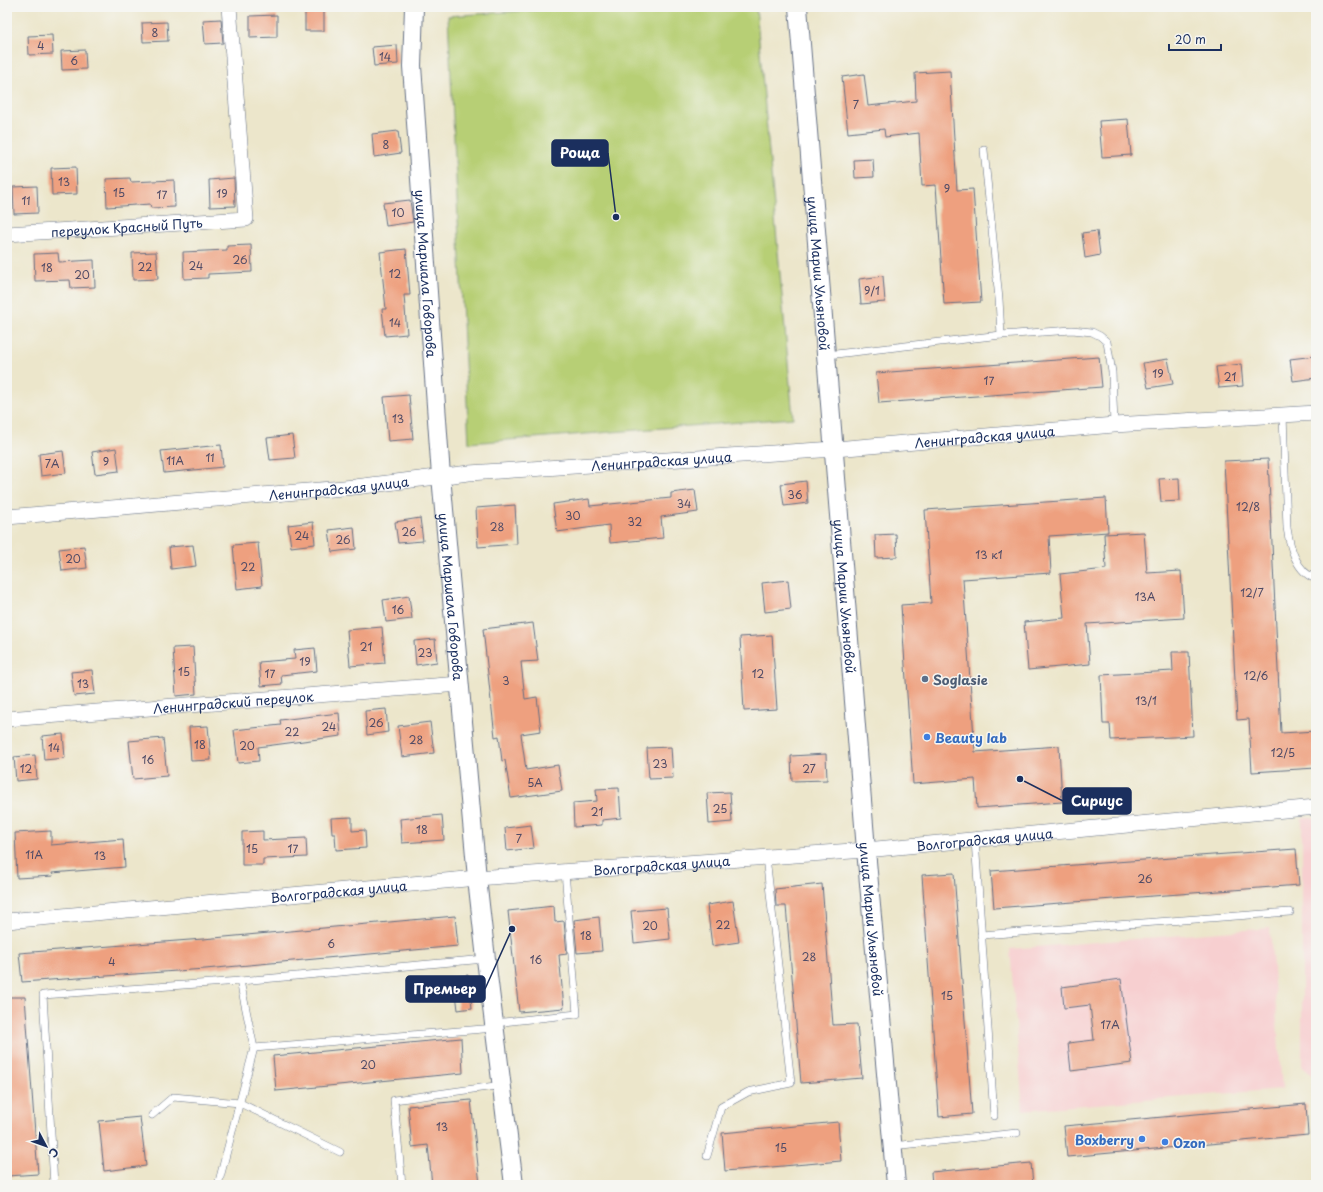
<svg xmlns="http://www.w3.org/2000/svg" width="1323" height="1192" viewBox="0 0 1323 1192" font-family="'Playpen Sans',sans-serif">
<style>
.built{fill:#f7cfd0}
.green{fill:#b7cf74;stroke:#697f69}
.building{fill:#eea07f}
.lines{fill:none;stroke-linecap:round;stroke-linejoin:round}
.service-casing{stroke:#646f84;stroke-width:8}
.minor-casing{stroke:#646f84;stroke-width:16}
.tertiary-casing{stroke:#646f84;stroke-width:20}
.service{stroke:#fff;stroke-width:7}
.minor{stroke:#fff;stroke-width:15}
.tertiary{stroke:#fff;stroke-width:18}
.service-dot{fill:#5c6f8a;stroke:#f6f6f2;stroke-width:1.5}
.shop-dot{fill:#3f7fe0;stroke:#f6f6f2;stroke-width:1.5}
.labels{text-anchor:middle;dominant-baseline:central;stroke-width:3;stroke-linejoin:round;paint-order:stroke}
.number-label{font-size:11px;fill:#504b66}
.street-label{font-size:13px;fill:#1b2f5e;stroke:#f6f6f2}
.service-label{font-size:13px;font-weight:bold;fill:#4e5e75;stroke:#f6f6f2;text-anchor:start}
.shop-label{font-size:13px;font-weight:bold;fill:#366cbe;stroke:#f6f6f2;text-anchor:start}
.leader{fill:none;stroke:#1b2f5e;stroke-width:1.5}
.callout-dot{fill:#1b2f5e;stroke:#f6f6f2;stroke-width:1.5}
.callout{fill:#1b2f5e;stroke:#1b2f5e;stroke-width:1.5}
.callout-label{font-size:14px;text-anchor:middle;font-weight:bold;fill:#fff}
</style>
<rect width="100%" height="100%" fill="#f6f6f2"/>
<filter id="ink" filterUnits="userSpaceOnUse"><feTurbulence type="fractalNoise" baseFrequency=".025" numOctaves="2"/><feDisplacementMap in="SourceGraphic" scale="8" xChannelSelector="R" yChannelSelector="G"/><feConvolveMatrix kernelMatrix="1 2 1 2 8 2 1 2 1" color-interpolation-filters="sRGB"/></filter>
<filter id="wash" filterUnits="userSpaceOnUse"><feTurbulence type="fractalNoise" baseFrequency=".012" numOctaves="4" result="noise"/><feDisplacementMap in="SourceGraphic" scale="16" xChannelSelector="R" yChannelSelector="G"/><feGaussianBlur stdDeviation="0.9" result="paint"/><feColorMatrix in="noise" values="0 0 0 0 0 0 0 0 0 0 0 0 0 0 0 0 0 1.4 0 .05"/><feComposite in="paint" operator="in"/></filter>
<g filter="url(#wash)">
<rect width="100%" height="100%" fill="#ece6cb"/>
<g class="built">
<path d="M1302 818H1316V1079L1302 1066Z"/>
<path d="M1270 928 1282 1089 1023 1110 1010 949Z"/>
</g>
<path class="green" d="M581 7H756L793 418 469 443 448 16Z"/>
<g id="blocks">
<g class="building">
<rect x="305" y="7" width="19" height="24"/>
<path d="M277 15V37L250 38V16Z"/>
<path d="M221 19 223 43 205 44 203 20Z"/>
<path d="M167 22 168 41 143 42 142 23Z"/>
<path d="M52 35 53 54 29 55 28 36Z"/>
<path d="M397 45 398 64 374 66 372 47Z"/>
<path d="M85 50 86 69 62 70 61 51Z"/>
<path d="M950 71 957 190 973 189 981 302 944 304 936 185 922 186 919 133 885 137 884 129 848 133 842 77 864 74 868 106 916 101 915 73Z"/>
<path d="M1128 119 1131 155 1102 157 1099 121Z"/>
<path d="M398 131 401 153 374 157 372 134Z"/>
<path d="M873 159 874 177 855 178 854 160Z"/>
<path d="M76 167 77 194 52 195 51 168Z"/>
<path d="M130 178 131 182 174 180 175 207 151 208 150 204 107 207 106 179Z"/>
<path d="M234 178 235 206 210 207 209 180Z"/>
<path d="M37 186 38 213 14 214 13 187Z"/>
<path d="M410 200 413 222 386 226 383 203Z"/>
<path d="M1097 231 1100 255 1085 258 1082 233Z"/>
<path d="M251 245 252 272 208 274V278L184 279 183 252 227 250V246Z"/>
<path d="M406 249 410 295H404L407 334 385 336 382 309H386L380 252Z"/>
<path d="M156 252 158 279 133 280 132 253Z"/>
<path d="M58 253 59 262 94 260 95 287 71 288 70 280 35 281 34 254Z"/>
<path d="M883 276 885 302 861 304 859 279Z"/>
<path d="M1315 356 1316 378 1293 381 1290 359Z"/>
<path d="M1099 357 1102 387 879 403 876 373Z"/>
<path d="M1168 359 1173 384 1148 388 1143 363Z"/>
<path d="M1241 364 1243 386 1219 388 1216 367Z"/>
<path d="M409 395 413 439 388 441 384 397Z"/>
<path d="M292 435 295 458 270 460 267 438Z"/>
<path d="M221 445 223 467 164 473 161 451Z"/>
<path d="M116 448 119 471 95 474 92 452Z"/>
<path d="M63 451 66 473 41 476 39 454Z"/>
<path d="M1268 459 1281 733 1316 731V768L1252 772 1249 719 1237 720 1224 461Z"/>
<path d="M1179 478 1180 501 1161 502 1159 479Z"/>
<path d="M806 481 808 503 784 506 781 484Z"/>
<path d="M695 490 698 512 661 517 663 538 610 543 609 525 557 532 553 504 589 499 590 506 671 498V493Z"/>
<path d="M1106 498 1108 532 1049 536 1051 573 963 579 975 752 1059 746 1062 802 977 808 975 779 913 784 901 605 931 603 925 510Z"/>
<path d="M515 505 517 544 478 547 476 508Z"/>
<path d="M420 518 423 541 398 543 395 522Z"/>
<path d="M313 522 315 544 291 547 288 525Z"/>
<path d="M354 527 356 549 332 552 329 530Z"/>
<path d="M1144 532 1147 573 1181 571 1184 618 1087 624 1090 664 1028 670 1024 622 1064 618 1060 574 1106 569 1104 534Z"/>
<path d="M896 534 897 557 876 558 875 535Z"/>
<path d="M258 543 262 586 237 589 233 545Z"/>
<path d="M193 545 196 566 171 569 169 547Z"/>
<path d="M84 546 87 568 62 571 59 549Z"/>
<path d="M788 580 791 609 765 612 762 583Z"/>
<path d="M409 596 412 619 386 622 383 600Z"/>
<path d="M533 623 538 661 521 662 525 699 537 697 541 731 521 734 526 770 558 765 562 791 511 798 505 760 502 761 499 736 495 737 483 629Z"/>
<path d="M382 627 385 663 350 666 347 630Z"/>
<path d="M772 635 777 709 744 711 740 637Z"/>
<path d="M435 639 437 662 416 665 414 641Z"/>
<path d="M193 647 196 694 176 696 173 648Z"/>
<path d="M315 648 317 671 281 675 282 684 261 686 259 662 295 659 294 650Z"/>
<path d="M1172 652H1189L1193 736 1111 740 1110 724H1103L1101 675 1173 671Z"/>
<path d="M92 670 95 694 74 696 71 672Z"/>
<path d="M386 709 388 732 367 735 365 711Z"/>
<path d="M339 713 341 736 258 747 259 761 238 763 234 730 281 725 280 720Z"/>
<path d="M430 722 434 753 402 757 398 726Z"/>
<path d="M208 726 211 760 191 761 189 727Z"/>
<path d="M63 734 65 758 44 760 42 736Z"/>
<path d="M163 738 167 776 133 779 129 741Z"/>
<path d="M671 747 673 778 649 779 647 748Z"/>
<path d="M826 754 827 780 792 781 791 756Z"/>
<path d="M35 755 37 779 16 781 14 757Z"/>
<path d="M619 788 621 818 602 820V825L574 827 573 803 597 801 596 789Z"/>
<path d="M730 792 732 822 709 824 707 793Z"/>
<path d="M442 815 444 840 402 843 400 819Z"/>
<path d="M352 817V831L365 830 366 848 336 850 335 834H332L331 818Z"/>
<path d="M531 825 534 848 507 851 505 828Z"/>
<path d="M51 831V845L123 839 125 867 52 873 53 876 17 878 15 833Z"/>
<path d="M263 831V840L306 838 307 857 263 859V865H242V832Z"/>
<path d="M1296 849 1299 885 994 908 991 871Z"/>
<path d="M954 873 972 1114 939 1117 922 875Z"/>
<path d="M822 884 833 1025 857 1024 862 1078 801 1083 786 906H776L775 889Z"/>
<path d="M733 901 739 942 712 946 707 905Z"/>
<path d="M554 906 555 922 564 921 567 954 559 955 564 1008 519 1012 508 911Z"/>
<path d="M667 908 670 939 634 943 631 911Z"/>
<path d="M455 916 458 946 205 969 22 982 19 953 203 939Z"/>
<path d="M599 917 602 951 577 953 574 920Z"/>
<path d="M468 975 472 1008 458 1010 454 977Z"/>
<path d="M1121 979 1132 1063 1071 1071 1068 1043 1094 1040 1090 1005 1064 1008 1062 987Z"/>
<path d="M7 997H25L38 1174 7 1176Z"/>
<path d="M461 1038 463 1073 276 1091 273 1056Z"/>
<path d="M471 1100 480 1185H432L428 1145 412 1147 408 1106Z"/>
<path d="M1306 1104 1308 1135 1067 1157 1064 1126Z"/>
<path d="M140 1117 146 1166 104 1171 99 1121Z"/>
<path d="M838 1122 841 1161 725 1171 722 1133Z"/>
<path d="M1031 1163 1033 1185H932L931 1172Z"/>
</g>
</g>
</g>
<g filter="url(#ink)">
<use href="#blocks" fill-opacity="0" stroke="#646f84" stroke-width="1"/>
<g class="lines">
<g class="service-casing">
<g id="service">
<path d="M984 150 999 299 1001 335 1072 330 1092 332 1100 336 1107 342 1112 372 1114 425"/>
<path d="M827 355 1001 335"/>
<path d="M1283 415 1287 528C1290 547 1296 572 1316 579"/>
<path d="M975 840 994 1116"/>
<path d="M981 935 1290 912"/>
<path d="M494 1023 577 1014 565 872"/>
<path d="M254 1048 495 1028"/>
<path d="M152 1115 173 1097 240 1103 340 1152"/>
<path d="M892 1146 1017 1133"/>
<path d="M707 1156 721 1107 748 1092 791 1083 766 857"/>
<path d="M54 1185 43 995 240 981 485 959"/>
<path d="M218 1185 254 1048 240 981"/>
<path d="M402 1185 394 1100 502 1085"/>
</g>
</g>
<g class="minor-casing">
<g id="minor">
<path id="s1" d="M7 234 246 219 229 7"/>
<path id="s2" d="M7 517 355 487 469 473 835 449 1114 425 1316 413"/>
<path id="s3" d="M7 719 460 684"/>
<path id="s4" d="M7 921 477 878 866 850 1316 807"/>
</g>
</g>
<g class="tertiary-casing">
<g id="tertiary">
<path id="s5" d="M414 7 412 66 441 476 477 878 486 959 514 1185"/>
<path id="s6" d="M798 7 866 850 896 1185"/>
</g>
</g>
<use href="#service" class="service"/>
<use href="#minor" class="minor"/>
<use href="#tertiary" class="tertiary"/>
</g>
</g>
<circle class="service-dot" cx="925" cy="679" r="4"/>
<g class="shop-dot">
<circle cx="927" cy="737" r="4"/>
<circle cx="1142" cy="1139" r="4"/>
<circle cx="1165" cy="1142" r="4"/>
</g>
<g class="labels">
<g class="number-label">
<text x="155" y="32">8</text>
<text x="41" y="45">4</text>
<text x="385" y="56">14</text>
<text x="74" y="60">6</text>
<text x="856" y="104">7</text>
<text x="386" y="144">8</text>
<text x="64" y="181">13</text>
<text x="947" y="188">9</text>
<text x="119" y="192">15</text>
<text x="222" y="193">19</text>
<text x="162" y="194">17</text>
<text x="26" y="200">11</text>
<text x="398" y="212">10</text>
<text x="240" y="259">26</text>
<text x="196" y="265">24</text>
<text x="145" y="266">22</text>
<text x="47" y="267">18</text>
<text x="395" y="273">12</text>
<text x="82" y="274">20</text>
<text x="872" y="290">9/1</text>
<text x="395" y="322">14</text>
<text x="1158" y="373">19</text>
<text x="1230" y="376">21</text>
<text x="989" y="380">17</text>
<text x="398" y="418">13</text>
<text x="210" y="457">11</text>
<text x="175" y="460">11А</text>
<text x="106" y="461">9</text>
<text x="52" y="463">7А</text>
<text x="795" y="494">36</text>
<text x="684" y="503">34</text>
<text x="1248" y="506">12/8</text>
<text x="573" y="515">30</text>
<text x="635" y="521">32</text>
<text x="497" y="526">28</text>
<text x="409" y="531">26</text>
<text x="302" y="535">24</text>
<text x="343" y="539">26</text>
<text x="989" y="554">13 к1</text>
<text x="73" y="558">20</text>
<text x="248" y="566">22</text>
<text x="1252" y="592">12/7</text>
<text x="1145" y="596">13А</text>
<text x="398" y="609">16</text>
<text x="366" y="646">21</text>
<text x="425" y="652">23</text>
<text x="305" y="661">19</text>
<text x="184" y="671">15</text>
<text x="270" y="673">17</text>
<text x="758" y="673">12</text>
<text x="1256" y="675">12/6</text>
<text x="506" y="680">3</text>
<text x="83" y="683">13</text>
<text x="1146" y="700">13/1</text>
<text x="376" y="722">26</text>
<text x="329" y="726">24</text>
<text x="292" y="731">22</text>
<text x="416" y="739">28</text>
<text x="200" y="744">18</text>
<text x="247" y="745">20</text>
<text x="54" y="747">14</text>
<text x="1283" y="752">12/5</text>
<text x="148" y="759">16</text>
<text x="660" y="763">23</text>
<text x="26" y="768">12</text>
<text x="809" y="768">27</text>
<text x="535" y="782">5А</text>
<text x="720" y="808">25</text>
<text x="597" y="811">21</text>
<text x="422" y="829">18</text>
<text x="519" y="838">7</text>
<text x="252" y="848">15</text>
<text x="293" y="848">17</text>
<text x="34" y="854">11А</text>
<text x="100" y="855">13</text>
<text x="1145" y="878">26</text>
<text x="723" y="924">22</text>
<text x="650" y="925">20</text>
<text x="586" y="935">18</text>
<text x="331" y="943">6</text>
<text x="809" y="956">28</text>
<text x="536" y="959">16</text>
<text x="112" y="961">4</text>
<text x="947" y="995">15</text>
<text x="1110" y="1024">17А</text>
<text x="368" y="1064">20</text>
<text x="442" y="1126">13</text>
<text x="781" y="1147">15</text>
</g>
<g class="street-label">
<text stroke="none"><textPath href="#s1" startOffset="120">переулок Красный Путь</textPath></text>
<text stroke="none"><textPath href="#s6" startOffset="267">улица Марии Ульяновой</textPath></text>
<text stroke="none"><textPath href="#s5" startOffset="267">улица Маршала Говорова</textPath></text>
<text stroke="none"><textPath href="#s2" startOffset="981">Ленинградская улица</textPath></text>
<text stroke="none"><textPath href="#s2" startOffset="657">Ленинградская улица</textPath></text>
<text stroke="none"><textPath href="#s2" startOffset="333">Ленинградская улица</textPath></text>
<text stroke="none"><textPath href="#s6" startOffset="591">улица Марии Ульяновой</textPath></text>
<text stroke="none"><textPath href="#s5" startOffset="591">улица Маршала Говорова</textPath></text>
<text stroke="none"><textPath href="#s3" startOffset="227">Ленинградский переулок</textPath></text>
<text stroke="none"><textPath href="#s4" startOffset="981">Волгоградская улица</textPath></text>
<text stroke="none"><textPath href="#s4" startOffset="657">Волгоградская улица</textPath></text>
<text stroke="none"><textPath href="#s4" startOffset="333">Волгоградская улица</textPath></text>
<text stroke="none"><textPath href="#s6" startOffset="915">улица Марии Ульяновой</textPath></text>
</g>
<g class="service-label">
<text x="933" y="679">Soglasie</text>
</g>
<g class="shop-label">
<text x="935" y="737">Beauty lab</text>
<text x="1134" y="1139" text-anchor="end">Boxberry</text>
<text x="1173" y="1142">Ozon</text>
</g>
</g>
<path class="leader" d="M616 217L608 153M1020 779L1063 801M512 929L485 989"/>
<g class="callout-dot">
<circle cx="616" cy="217" r="4"/>
<circle cx="1020" cy="779" r="4"/>
<circle cx="512" cy="929" r="4"/>
</g>
<g class="callout">
<rect x="552" y="140" width="56" height="26" rx="4"/>
<rect x="1063" y="788" width="68" height="26" rx="4"/>
<rect x="406" y="976" width="79" height="26" rx="4"/>
</g>
<g class="callout-label">
<text x="580" y="158">Роща</text>
<text x="1097" y="806">Сириус</text>
<text x="445" y="994">Премьер</text>
</g>
<rect width="1323" height="1192" fill="none" stroke="#f6f6f2" stroke-width="24"/>
<g transform="translate(46 1146) rotate(131)" stroke="#f6f6f2" stroke-width="3" paint-order="stroke">
<path d="M0-3L7 15L0 10L-7 15Z" fill="#1b2f5e"/>
<text y="-6" font-size="11" font-weight="bold" text-anchor="middle" fill="#1b2f5e">С</text>
</g>
<path d="M1169 44v6h52v-6" fill="none" stroke="#1b2f5e" stroke-width="2"/>
<text x="1175" y="44" font-size="12" fill="#1b2f5e" stroke="#f6f6f2" stroke-width="3" paint-order="stroke">20 m</text>
</svg>
